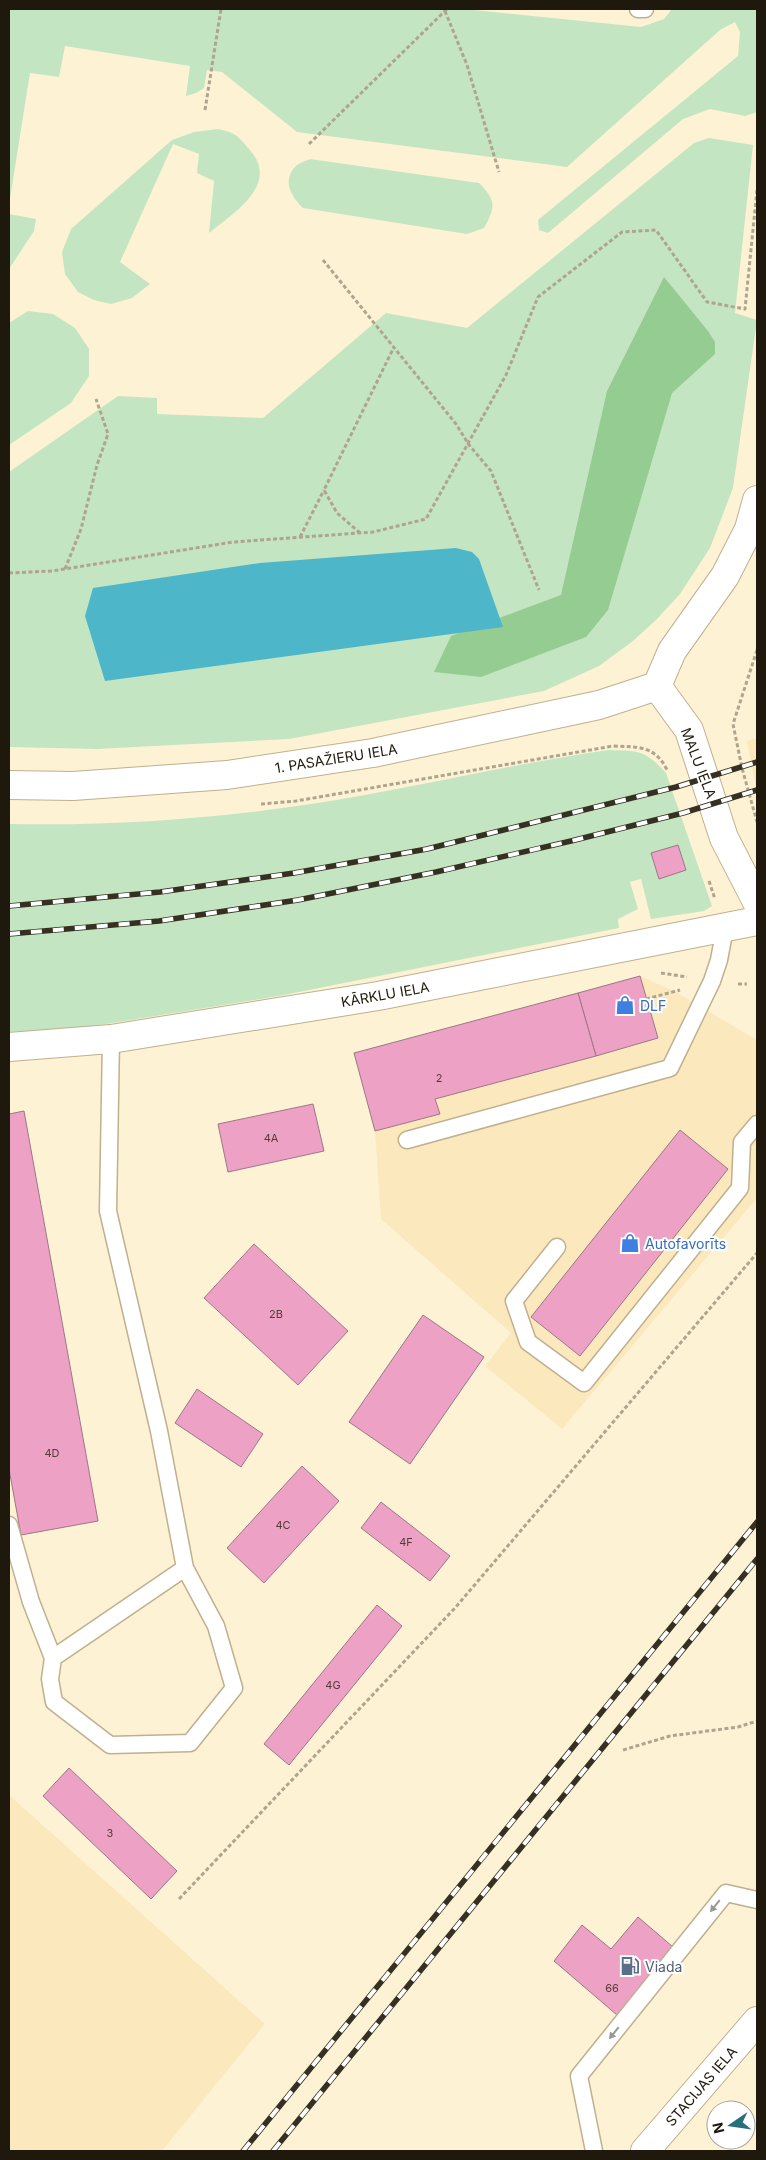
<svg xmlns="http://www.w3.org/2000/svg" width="766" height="2160" viewBox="0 0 766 2160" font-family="Inter,sans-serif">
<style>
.built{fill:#fbe9bd}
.green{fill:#c4e5c2}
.forest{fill:#95cc92}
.water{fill:#4eb6c9}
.building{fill:#eda2c5;stroke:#9b7787}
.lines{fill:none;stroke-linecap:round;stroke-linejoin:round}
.service-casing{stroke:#bfb08e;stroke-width:19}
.tertiary-casing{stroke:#bfb08e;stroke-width:30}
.path{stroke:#afa58e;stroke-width:3;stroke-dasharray:4 2.5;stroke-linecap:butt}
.service{stroke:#fff;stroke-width:16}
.tertiary{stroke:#fff;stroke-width:28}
.rail-casing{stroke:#363022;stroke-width:5.5}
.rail{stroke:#fff;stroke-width:4;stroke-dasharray:11;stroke-linecap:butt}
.oneway{fill:#9a9892}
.labels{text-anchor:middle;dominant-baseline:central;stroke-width:4;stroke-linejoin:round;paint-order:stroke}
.number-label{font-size:11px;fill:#523b3a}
.street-label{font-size:14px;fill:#1e190c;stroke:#fff}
.shop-label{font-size:14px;fill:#366cbe;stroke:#fff;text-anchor:start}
.service-label{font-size:14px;fill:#4e5e75;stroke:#fff;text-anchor:start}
</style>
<rect width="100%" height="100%" fill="#fef2d5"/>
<g class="built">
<path d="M757 738V794L747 741Z"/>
<path d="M640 976 676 992 757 1040V1198L562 1429 485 1366 511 1333 381 1219 375 1131 354 1053Z"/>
<path d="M9 1795 265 2024 162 2151H9Z"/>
</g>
<g class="green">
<path d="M9 9H464L641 27 664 19 672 9 757 10V112L745 116 710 109 683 119 548 233 539 230 538 220 738 56 740 32 735 22 720 30 567 167 297 132 222 72 207 70 204 88 196 93 186 96 190 66 65 46 59 77 30 73 9 205Z"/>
<path d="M218 129C236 133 237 135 249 149 281 184 234 213 209 233L214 181 197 173 199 154 173 144 120 262 150 284 132 298 111 304 94 300 78 292 65 274 62 252 71 229 172 140 194 132Z"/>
<path d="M709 138 753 145 735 313 757 320 733 488 710 548 680 594 656 620 633 641 599 666 544 691 289 739 97 749 9 747V472L118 396 157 398V414L263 418 386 313 467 328 694 143Z"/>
<path d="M310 159 479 183C496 200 496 207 484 228L467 234 303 208C292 197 281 181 296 166 299 163 306 161 310 159Z"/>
<path d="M9 214 36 219 34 231 9 269Z"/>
<path d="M28 311 53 314 75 328 89 349V376L71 403 9 445V323Z"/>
<path d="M609 750C639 751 645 750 666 773L712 906 704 911 651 919 641 879 630 882 638 909 618 919 619 928 279 996 75 1029 9 1032V824C111 826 210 819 311 804 411 789 509 764 609 750Z"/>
</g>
<path class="forest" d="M664 277 708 331 715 342V354L672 393 608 610 586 637 481 677 434 672 451 636 561 595 607 391Z"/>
<path class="water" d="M456 548 472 552 479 559 503 627 105 681 85 616 93 588 260 563Z"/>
<g class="building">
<path d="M678 845 686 870 659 879 651 853Z"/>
<path d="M640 976 658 1038 596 1056 578 993Z"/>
<path d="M578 993 596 1056 435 1099 440 1114 375 1131 354 1053Z"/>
<path d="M313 1104 324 1151 228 1172 218 1124Z"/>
<path d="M24 1111 98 1521 21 1535 9 1469V1114Z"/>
<path d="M680 1130 728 1169 580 1356 531 1317Z"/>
<path d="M254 1244 348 1331 298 1385 204 1298Z"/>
<path d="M423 1315 484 1357 410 1464 349 1422Z"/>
<path d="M197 1389 263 1434 241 1467 175 1423Z"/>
<path d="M302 1466 339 1501 264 1583 227 1548Z"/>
<path d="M381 1502 450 1556 430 1581 361 1528Z"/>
<path d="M377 1605 402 1626 289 1765 264 1744Z"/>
<path d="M69 1768 177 1871 151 1899 43 1796Z"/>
<path d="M638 1917 673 1947 617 2015 554 1961 582 1925 611 1949Z"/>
</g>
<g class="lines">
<g class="service-casing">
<g id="service">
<path d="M638 9H645"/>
<path d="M111 1039 108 1211 159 1431 185 1568 53 1658 50 1679 54 1702 110 1745 190 1743 234 1688 216 1626 185 1568"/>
<path d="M407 1140 670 1068 712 981 719 960 725 928"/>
<path d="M557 1247 514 1301 528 1342 584 1383 740 1188 742 1142 757 1124"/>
<path d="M9 1525 31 1602 53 1658"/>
<path d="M594 2151 579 2076 726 1893 757 1900"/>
</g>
</g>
<g class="tertiary-casing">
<g id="tertiary">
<path d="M757 500 749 529 725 576 672 651 657 686 689 730 724 838 757 902"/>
<path d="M9 785 73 786 227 775 373 753 599 705 657 686"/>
<path d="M9 1047 111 1039 378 996 757 921"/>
<path d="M645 2151 757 2021"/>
</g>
</g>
<g class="path">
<path d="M445 11 467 65 499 172"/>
<path d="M205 110 221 9"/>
<path d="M309 144 447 9"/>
<path d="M323 260 456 424 469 445 491 471 539 590"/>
<path d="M360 533 337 513 324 490 394 347"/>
<path d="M300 537 324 490"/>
<path d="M65 569 81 529 97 465 108 434 96 399"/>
<path d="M9 573 52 571 233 542 373 532 426 519 506 375 538 297 622 232 656 230 707 302 745 309 757 190"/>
<path d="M757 650 733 724 742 768 757 822"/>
<path d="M261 804 296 801 613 746C637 747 655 745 667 770"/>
<path d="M709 881 715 899"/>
<path d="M661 973 687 977"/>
<path d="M738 984H747"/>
<path d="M646 999 680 990"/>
<path d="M623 1750 670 1736 738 1727 757 1721"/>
<path d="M179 1899 455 1608 757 1253"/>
</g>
<use href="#service" class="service"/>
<use href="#tertiary" class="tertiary"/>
<g class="rail-casing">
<g id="rail">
<path d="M9 906 160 892 294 873 427 849 676 787 757 762"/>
<path d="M9 934 159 921 298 900 436 872 571 841 683 813 757 790"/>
<path d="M243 2151 757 1522"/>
<path d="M273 2151 757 1559"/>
</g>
</g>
<use href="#rail" class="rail"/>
</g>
<defs><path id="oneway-solid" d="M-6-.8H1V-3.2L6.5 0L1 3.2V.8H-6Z" transform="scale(1.25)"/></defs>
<g class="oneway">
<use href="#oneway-solid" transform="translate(715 1906) rotate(129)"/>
<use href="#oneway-solid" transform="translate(614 2033) rotate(129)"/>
</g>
<defs>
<g id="shop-bare" transform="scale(1.5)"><path d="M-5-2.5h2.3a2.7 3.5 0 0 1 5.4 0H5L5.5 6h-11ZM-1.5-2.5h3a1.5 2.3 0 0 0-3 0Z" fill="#3f7fe0" stroke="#fff" stroke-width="2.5" paint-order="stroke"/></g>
<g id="fuel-bare" transform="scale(1.5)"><path d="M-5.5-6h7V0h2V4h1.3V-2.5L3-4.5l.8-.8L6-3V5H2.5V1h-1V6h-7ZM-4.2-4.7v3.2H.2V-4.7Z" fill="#5c6f8a" stroke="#fff" stroke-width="2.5" paint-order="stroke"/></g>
</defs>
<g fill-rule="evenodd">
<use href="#shop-bare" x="625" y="1005"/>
<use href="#shop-bare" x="630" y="1243"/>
<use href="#fuel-bare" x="630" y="1966"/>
</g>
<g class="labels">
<g class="number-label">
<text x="439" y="1078">2</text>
<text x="271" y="1138">4A</text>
<text x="276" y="1314">2B</text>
<text x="52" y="1453">4D</text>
<text x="283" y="1525">4C</text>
<text x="406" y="1542">4F</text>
<text x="333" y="1685">4G</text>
<text x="110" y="1833">3</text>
<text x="612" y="1988">66</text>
</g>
<g class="street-label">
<text transform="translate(336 758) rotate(-9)">1. PASAŽIERU IELA</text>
<text transform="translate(699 763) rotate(69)">MALU IELA</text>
<text transform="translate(385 994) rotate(-10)">KĀRKLU IELA</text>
<text transform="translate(701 2086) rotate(-49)">STACIJAS IELA</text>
</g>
<g class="shop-label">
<text x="640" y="1005">DLF</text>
<text x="645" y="1243">Autofavorīts</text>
</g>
<g class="service-label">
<text x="645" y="1966">Viada</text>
</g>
</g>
<rect width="766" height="2160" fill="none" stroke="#1e190c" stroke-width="20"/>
<g transform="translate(731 2125) rotate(257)"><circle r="24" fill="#ffffff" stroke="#a5a39e"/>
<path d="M0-4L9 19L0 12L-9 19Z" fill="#276f7b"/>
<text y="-8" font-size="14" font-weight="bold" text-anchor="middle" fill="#1e190c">N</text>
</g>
</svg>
